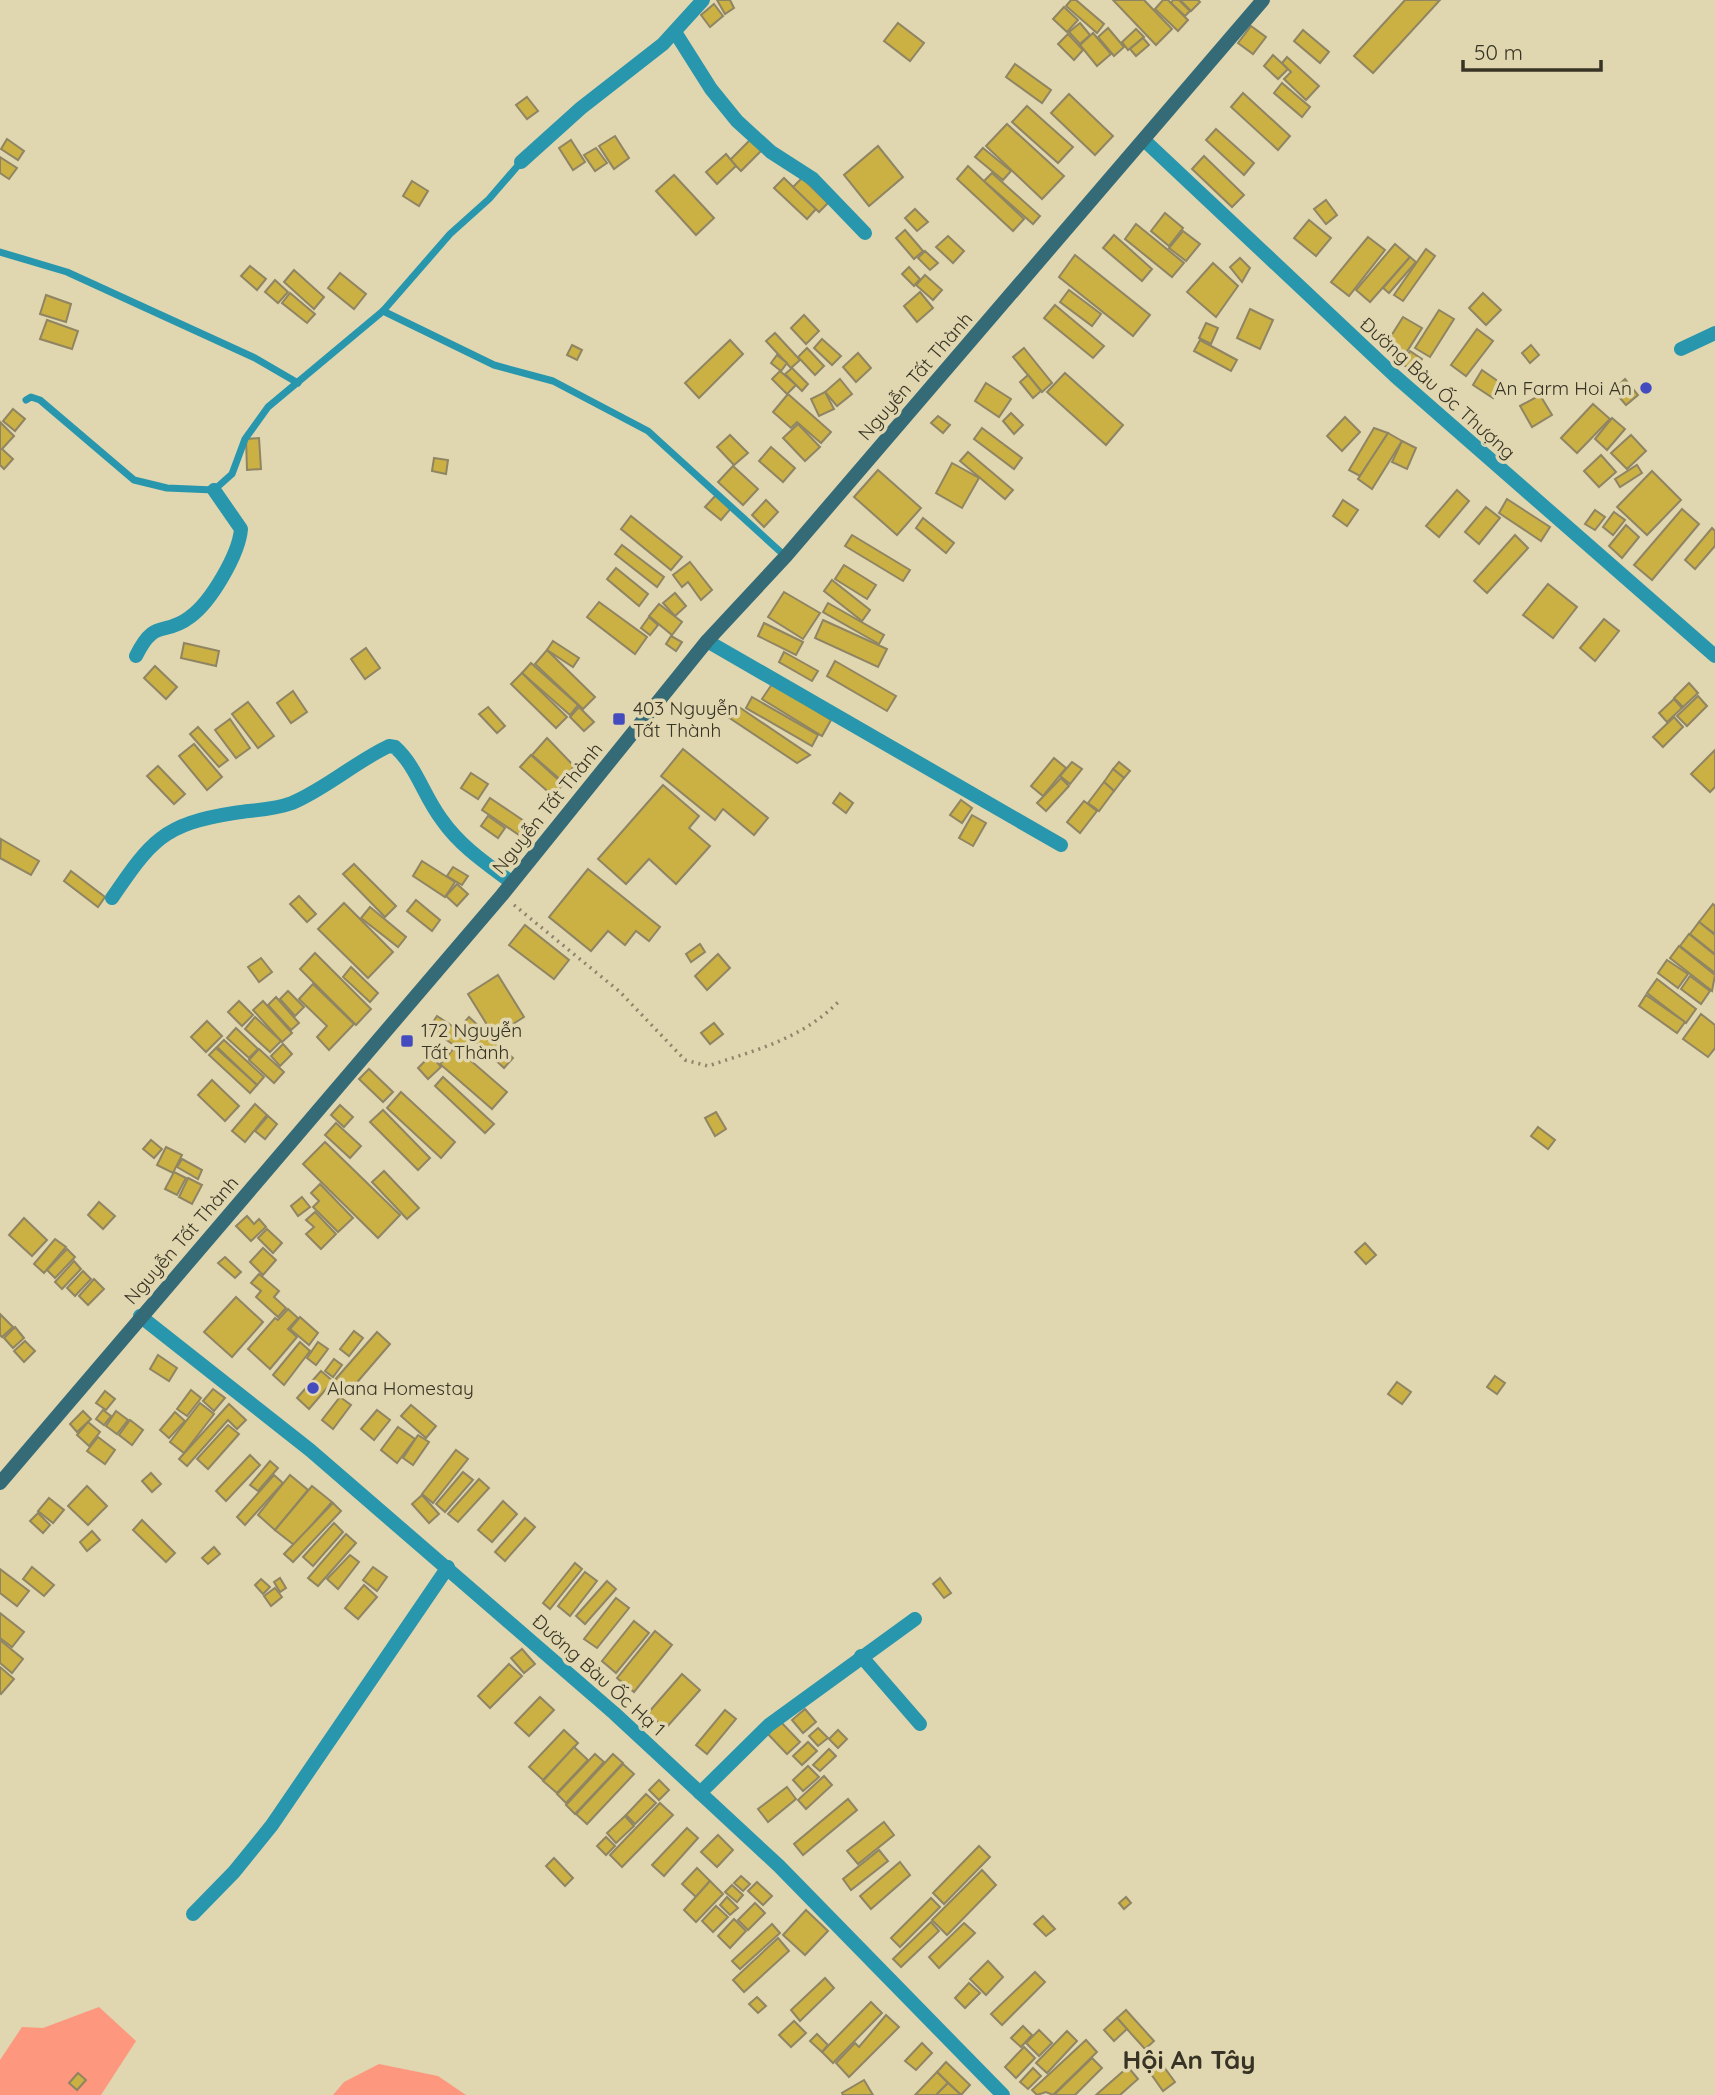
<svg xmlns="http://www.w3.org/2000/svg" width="1715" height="2095" viewBox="0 0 1715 2095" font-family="Quicksand,sans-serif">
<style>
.green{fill:#fd987f}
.building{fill:#cbb044;stroke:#8f8562;stroke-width:2}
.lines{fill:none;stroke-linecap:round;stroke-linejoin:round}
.path{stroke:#8c856a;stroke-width:3.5;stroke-dasharray:2 5;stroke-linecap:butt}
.service{stroke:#2896ac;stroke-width:7}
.minor{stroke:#2896ac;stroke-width:14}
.secondary{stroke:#356b77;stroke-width:14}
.poi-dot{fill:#444bbf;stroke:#e0d6b0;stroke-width:2.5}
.labels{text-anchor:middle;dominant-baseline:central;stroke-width:7;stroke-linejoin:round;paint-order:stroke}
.street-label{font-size:19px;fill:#383425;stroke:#e0d6b0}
.poi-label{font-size:19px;fill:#383425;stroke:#e0d6b0;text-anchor:start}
.district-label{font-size:26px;font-weight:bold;fill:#383425;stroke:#e0d6b0}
</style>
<rect width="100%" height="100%" fill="#e0d6b0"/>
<g class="green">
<path d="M99 2007 136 2041 101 2095H0V2060L22 2027 43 2028Z"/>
<path d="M379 2064 438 2076 466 2095H333L344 2082Z"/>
</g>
<g class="building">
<path d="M717 0H730L734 8 725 14Z"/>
<path d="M1071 0H1076L1104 24 1097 33 1066 6Z"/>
<path d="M1113 0H1144L1172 29 1156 45Z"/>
<path d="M1163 0H1168L1188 20 1178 31 1155 9Z"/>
<path d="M1173 0H1179L1190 11 1185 16 1171 3Z"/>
<path d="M1180 0H1198L1200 2 1191 11Z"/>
<path d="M1405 0H1440L1373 73 1354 56Z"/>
<path d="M714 4 723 16 710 27 701 15Z"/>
<path d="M1064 7 1078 20 1067 32 1053 19Z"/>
<path d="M898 23 924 43 910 61 884 41Z"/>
<path d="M1080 23 1090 35 1080 44 1069 32Z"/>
<path d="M1251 26 1266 37 1253 54 1238 43Z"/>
<path d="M1108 28 1124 47 1114 56 1098 37Z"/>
<path d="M1136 29 1144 37 1128 50 1122 42Z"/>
<path d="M1303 30 1329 52 1320 63 1294 41Z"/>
<path d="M1093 33 1111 54 1097 66 1080 45Z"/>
<path d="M1068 34 1083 50 1074 60 1058 44Z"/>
<path d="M1143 38 1149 45 1136 56 1130 49Z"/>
<path d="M1273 55 1288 69 1278 79 1264 66Z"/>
<path d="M1287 57 1319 86 1306 100 1284 79 1291 72 1282 63Z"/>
<path d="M1015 64 1051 90 1042 103 1006 77Z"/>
<path d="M1282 83 1310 107 1302 117 1274 93Z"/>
<path d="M1243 93 1290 136 1278 150 1231 107Z"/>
<path d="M1069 94 1113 136 1095 155 1051 113Z"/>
<path d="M527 97 538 111 527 119 516 105Z"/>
<path d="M1027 106 1073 147 1058 163 1012 122Z"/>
<path d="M1007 124 1064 176 1042 199 986 146Z"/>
<path d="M1216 129 1254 163 1244 175 1206 140Z"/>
<path d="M615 136 629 158 614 169 599 146Z"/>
<path d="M7 139 24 151 18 160 1 149Z"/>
<path d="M571 140 585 162 573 170 559 148Z"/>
<path d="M750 140 761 151 741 171 730 160Z"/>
<path d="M878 146 903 177 869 206 844 175Z"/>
<path d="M596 148 607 163 595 171 584 155Z"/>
<path d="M983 148 1011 171 1003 180 975 157Z"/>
<path d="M726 154 736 166 717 184 706 172Z"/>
<path d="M1204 156 1244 195 1232 207 1192 169Z"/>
<path d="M0 157 17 168 9 179 0 173Z"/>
<path d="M968 166 1024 219 1013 231 957 179Z"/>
<path d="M992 173 1040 216 1033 224 984 181Z"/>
<path d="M674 175 714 218 696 235 656 191Z"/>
<path d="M784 178 816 209 807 219 774 188Z"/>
<path d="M802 178 828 203 819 212 793 187Z"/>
<path d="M412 181 428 191 419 206 403 196Z"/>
<path d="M1326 200 1337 215 1326 224 1314 209Z"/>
<path d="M915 209 928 222 917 231 905 218Z"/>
<path d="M1165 213 1183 228 1169 246 1151 231Z"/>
<path d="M1309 220 1331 238 1316 256 1294 238Z"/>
<path d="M1136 224 1184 263 1172 277 1125 239Z"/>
<path d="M905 230 923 251 914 259 896 238Z"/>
<path d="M1183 231 1200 244 1186 261 1169 248Z"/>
<path d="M1114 235 1152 269 1142 281 1103 248Z"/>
<path d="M948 236 964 251 953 263 936 247Z"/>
<path d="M1368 237 1385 250 1349 296 1331 282Z"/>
<path d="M1395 244 1410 257 1370 302 1356 290Z"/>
<path d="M1426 249 1435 256 1403 301 1394 295Z"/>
<path d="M925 251 938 263 930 270 918 258Z"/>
<path d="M1075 255 1150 315 1133 336 1059 277Z"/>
<path d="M1410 257 1416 262 1389 293 1383 288Z"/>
<path d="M1240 258 1250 268 1242 282 1230 267Z"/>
<path d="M1213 263 1238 286 1216 317 1187 292Z"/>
<path d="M250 266 266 279 257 290 241 276Z"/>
<path d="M909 267 920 279 914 286 902 274Z"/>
<path d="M294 270 324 297 314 309 284 282Z"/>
<path d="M340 273 366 294 354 309 328 288Z"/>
<path d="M925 275 942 290 933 300 916 285Z"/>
<path d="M275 280 288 292 278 303 265 292Z"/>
<path d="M1069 290 1101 314 1092 326 1060 302Z"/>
<path d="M920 292 933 308 917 322 904 306Z"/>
<path d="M290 293 315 314 307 323 282 303Z"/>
<path d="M1483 293 1501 310 1486 325 1469 308Z"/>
<path d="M46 295 71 304 66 322 40 314Z"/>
<path d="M1055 305 1104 346 1093 358 1044 318Z"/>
<path d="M1250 309 1273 320 1260 349 1237 338Z"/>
<path d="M1439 310 1454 319 1430 357 1415 348Z"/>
<path d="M804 315 819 331 806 344 791 328Z"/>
<path d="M1403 317 1422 328 1404 356 1386 344Z"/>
<path d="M47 320 78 331 72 349 40 339Z"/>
<path d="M1206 323 1218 328 1211 344 1199 338Z"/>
<path d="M1477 329 1493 341 1466 376 1451 365Z"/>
<path d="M775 333 800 360 791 368 766 341Z"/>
<path d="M822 339 841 356 832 365 814 348Z"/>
<path d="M730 340 743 354 699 398 685 383Z"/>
<path d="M1200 340 1237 360 1231 371 1194 351Z"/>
<path d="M572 345 582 350 577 360 567 355Z"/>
<path d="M1531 345 1539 355 1530 363 1522 353Z"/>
<path d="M807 348 824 366 815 375 798 357Z"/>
<path d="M1024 348 1052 383 1042 392 1013 357Z"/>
<path d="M1410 351 1422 359 1414 372 1401 363Z"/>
<path d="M858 353 871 368 856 382 843 367Z"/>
<path d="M777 355 787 363 781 371 771 363Z"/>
<path d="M792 368 808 384 802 391 785 374Z"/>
<path d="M1482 370 1502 384 1493 398 1473 385Z"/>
<path d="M780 371 796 385 787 394 772 379Z"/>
<path d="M1065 373 1123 425 1106 445 1047 392Z"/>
<path d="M1028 375 1041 391 1033 398 1020 382Z"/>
<path d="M840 379 852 394 837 406 825 392Z"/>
<path d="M1625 379 1638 395 1626 405 1613 390Z"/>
<path d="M986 383 1011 399 999 417 975 401Z"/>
<path d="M825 392 834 409 819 416 811 399Z"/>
<path d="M788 394 831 432 821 443 797 422 791 428 773 412Z"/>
<path d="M1540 395 1552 415 1532 427 1520 406Z"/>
<path d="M1593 404 1610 419 1577 453 1561 438Z"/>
<path d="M13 409 25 419 15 431 3 421Z"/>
<path d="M1011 413 1023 425 1014 434 1003 421Z"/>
<path d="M938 416 950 425 943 433 931 423Z"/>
<path d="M1345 417 1360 432 1342 451 1327 436Z"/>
<path d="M1612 418 1625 429 1607 450 1595 439Z"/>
<path d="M0 422 14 436 2 449 13 459 4 469 0 465Z"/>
<path d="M798 424 820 447 805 461 783 438Z"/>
<path d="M982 428 1022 458 1014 469 974 439Z"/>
<path d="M1374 428 1388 433 1360 476 1349 470Z"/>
<path d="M1388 433 1402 441 1372 489 1358 479Z"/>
<path d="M730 435 748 453 734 465 717 447Z"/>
<path d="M1631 435 1646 451 1627 469 1611 453Z"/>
<path d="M259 438 261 469 247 470 246 439Z"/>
<path d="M1402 441 1416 448 1407 469 1392 462Z"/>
<path d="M771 447 795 468 783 482 759 461Z"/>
<path d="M968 452 1013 490 1005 499 960 461Z"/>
<path d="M1601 455 1616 472 1599 487 1584 471Z"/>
<path d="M434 458 448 460 446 474 432 471Z"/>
<path d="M952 463 979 478 962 508 936 493Z"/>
<path d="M1637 465 1642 473 1620 487 1615 479Z"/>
<path d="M733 466 758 489 743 505 718 482Z"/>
<path d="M878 470 921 508 897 535 854 497Z"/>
<path d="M1652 471 1681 500 1647 535 1617 507Z"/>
<path d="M1457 490 1469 501 1439 537 1426 526Z"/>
<path d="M717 494 732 507 721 520 705 507Z"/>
<path d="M1507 499 1550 527 1541 541 1499 513Z"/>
<path d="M766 500 778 512 764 527 752 515Z"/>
<path d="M1343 500 1358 510 1347 526 1333 516Z"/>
<path d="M1486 507 1500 518 1479 544 1465 532Z"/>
<path d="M1682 509 1699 524 1652 580 1634 565Z"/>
<path d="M1595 510 1605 517 1595 530 1585 524Z"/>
<path d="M1614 512 1625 520 1613 535 1603 527Z"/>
<path d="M631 516 682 557 671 570 621 529Z"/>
<path d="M923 518 954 543 946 553 916 528Z"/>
<path d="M1626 525 1639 537 1622 558 1609 546Z"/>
<path d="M1712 528 1715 531V546L1695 569 1685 560Z"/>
<path d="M852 535 910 570 903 581 845 546Z"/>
<path d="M1515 535 1528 548 1487 593 1474 581Z"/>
<path d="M622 545 664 577 657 587 615 554Z"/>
<path d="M690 562 712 590 701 600 688 582 682 587 673 575Z"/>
<path d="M844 565 876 585 867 599 835 579Z"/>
<path d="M616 568 648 594 639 606 607 579Z"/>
<path d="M832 580 870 610 862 621 824 591Z"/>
<path d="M1548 584 1577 607 1553 638 1523 615Z"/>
<path d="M784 592 820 613 803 639 768 617Z"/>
<path d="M675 593 686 606 675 616 663 603Z"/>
<path d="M599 602 647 637 635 654 587 617Z"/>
<path d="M828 603 884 635 879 644 823 612Z"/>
<path d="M659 604 682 622 672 635 649 616Z"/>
<path d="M649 617 658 625 650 635 641 628Z"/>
<path d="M1604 619 1619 631 1595 661 1580 648Z"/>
<path d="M823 620 887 649 878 667 815 638Z"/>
<path d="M764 623 803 642 796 655 758 636Z"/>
<path d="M671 636 682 642 676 651 666 644Z"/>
<path d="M553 641 579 658 573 667 547 650Z"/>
<path d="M184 643 219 651 216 666 181 658Z"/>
<path d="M366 648 380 668 365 679 351 659Z"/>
<path d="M547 650 595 697 583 709 535 664Z"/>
<path d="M784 652 818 671 812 681 779 662Z"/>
<path d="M835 661 896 696 887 711 827 676Z"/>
<path d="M531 663 578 705 570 715 522 673Z"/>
<path d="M155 666 177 687 166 699 144 678Z"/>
<path d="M522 673 567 717 556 728 511 684Z"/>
<path d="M1689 683 1698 693 1683 707 1674 698Z"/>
<path d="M772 684 831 720 822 736 762 699Z"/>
<path d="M293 691 307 712 291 723 277 703Z"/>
<path d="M1698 696 1707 706 1687 726 1677 716Z"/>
<path d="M752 697 818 735 812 746 746 708Z"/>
<path d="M1674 699 1682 708 1667 722 1659 713Z"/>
<path d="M248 702 274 736 258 748 232 714Z"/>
<path d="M736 705 810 755 797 763 728 717Z"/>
<path d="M488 707 505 726 497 733 479 714Z"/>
<path d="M579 707 594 722 584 731 570 717Z"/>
<path d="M1674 717 1683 727 1663 747 1653 737Z"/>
<path d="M230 719 250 748 236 758 215 730Z"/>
<path d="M198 727 228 760 219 767 190 734Z"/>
<path d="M547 738 574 766 562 781 532 755Z"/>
<path d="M194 744 222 777 207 790 179 756Z"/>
<path d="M683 749 768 818 754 835 723 809 715 820 661 776Z"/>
<path d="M1715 750V787L1710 792 1691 774Z"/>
<path d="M531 755 563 784 553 796 520 767Z"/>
<path d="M1054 758 1066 768 1043 796 1031 786Z"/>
<path d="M1072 762 1082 769 1070 784 1060 776Z"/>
<path d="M1119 762 1130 771 1124 778 1113 769Z"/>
<path d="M158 766 185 794 174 804 147 776Z"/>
<path d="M1113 769 1124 778 1114 791 1104 782Z"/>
<path d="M471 773 488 784 478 799 461 788Z"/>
<path d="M1061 778 1069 786 1046 811 1037 803Z"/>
<path d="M1104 782 1114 791 1099 811 1088 803Z"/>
<path d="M663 785 699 816 689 828 710 846 676 884 649 859 626 884 598 859Z"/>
<path d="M840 793 853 803 846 813 833 803Z"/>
<path d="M490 798 527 823 519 835 482 810Z"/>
<path d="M961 800 972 808 962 823 950 815Z"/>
<path d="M1084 801 1097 811 1080 833 1067 822Z"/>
<path d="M972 815 986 823 973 846 959 838Z"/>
<path d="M488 816 505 828 498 838 481 826Z"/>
<path d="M1 839 39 861 31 875 0 858Z"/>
<path d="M422 861 455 882 445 897 413 876Z"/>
<path d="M354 864 396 906 385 917 343 874Z"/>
<path d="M453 867 468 876 462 885 447 876Z"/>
<path d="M588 869 660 927 649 941 636 931 625 945 608 931 591 951 549 917Z"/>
<path d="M71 871 105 897 98 907 64 881Z"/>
<path d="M457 884 468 894 457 906 446 896Z"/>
<path d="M299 896 316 914 307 922 290 904Z"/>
<path d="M416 900 440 920 432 931 407 911Z"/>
<path d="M344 903 393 952 368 978 318 929Z"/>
<path d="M1713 904 1715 906V934L1699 922Z"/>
<path d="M370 907 406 937 398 947 361 918Z"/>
<path d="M1699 922 1715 935V954L1690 934Z"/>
<path d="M525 925 569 960 554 979 509 945Z"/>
<path d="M1689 934 1715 955V973L1680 946Z"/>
<path d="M700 944 705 952 691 962 686 954Z"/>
<path d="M1679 946 1715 975 1712 991 1670 958Z"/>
<path d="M315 953 371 1009 356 1025 300 969Z"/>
<path d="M718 954 730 968 707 990 695 976Z"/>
<path d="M261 958 272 972 259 982 248 967Z"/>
<path d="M1667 960 1688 974 1678 988 1658 973Z"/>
<path d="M351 967 378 993 370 1002 343 977Z"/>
<path d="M498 975 524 1017 494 1036 468 994Z"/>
<path d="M1690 976 1710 991 1701 1004 1681 989Z"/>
<path d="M1657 979 1696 1009 1686 1023 1647 993Z"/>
<path d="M313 984 354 1024 329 1050 317 1037 327 1026 299 999Z"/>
<path d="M288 991 304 1007 295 1016 280 999Z"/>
<path d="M1646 995 1685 1022 1677 1033 1639 1006Z"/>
<path d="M276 997 299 1023 291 1030 268 1005Z"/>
<path d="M239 1001 253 1015 242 1026 228 1012Z"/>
<path d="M263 1001 292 1033 282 1042 253 1010Z"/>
<path d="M1701 1014 1715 1025V1048L1708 1057 1683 1039Z"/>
<path d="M437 1016 473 1040 464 1052 429 1028Z"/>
<path d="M255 1017 281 1041 270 1052 245 1029Z"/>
<path d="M469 1017 513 1058 504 1068 460 1027Z"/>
<path d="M207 1021 222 1036 206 1052 191 1037Z"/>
<path d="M714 1023 723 1034 710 1044 701 1033Z"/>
<path d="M236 1028 258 1049 249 1058 227 1038Z"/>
<path d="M224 1040 264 1077 257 1085 217 1047Z"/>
<path d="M283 1044 292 1054 280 1066 271 1056Z"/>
<path d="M455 1047 507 1092 492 1109 440 1064Z"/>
<path d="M216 1048 257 1085 250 1093 209 1055Z"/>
<path d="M259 1049 284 1072 274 1083 249 1060Z"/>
<path d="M431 1055 441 1067 428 1079 418 1068Z"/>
<path d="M369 1069 393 1092 383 1102 359 1079Z"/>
<path d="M443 1077 494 1124 485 1133 435 1086Z"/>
<path d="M212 1080 239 1106 225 1121 198 1095Z"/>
<path d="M401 1092 455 1142 441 1158 387 1108Z"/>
<path d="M255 1104 267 1115 245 1142 232 1131Z"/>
<path d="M340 1105 353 1117 344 1127 331 1115Z"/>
<path d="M383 1110 430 1158 418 1170 370 1122Z"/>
<path d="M716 1112 726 1129 715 1136 705 1118Z"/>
<path d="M268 1116 277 1124 265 1139 255 1131Z"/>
<path d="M336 1123 361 1146 350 1158 325 1135Z"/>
<path d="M1538 1127 1555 1140 1548 1149 1531 1136Z"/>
<path d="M151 1140 162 1149 154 1158 143 1149Z"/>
<path d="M325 1142 400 1215 378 1238 303 1164Z"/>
<path d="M166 1147 182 1155 173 1173 157 1165Z"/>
<path d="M182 1159 202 1170 198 1179 177 1167Z"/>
<path d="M384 1171 419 1208 407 1219 372 1182Z"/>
<path d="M174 1172 186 1178 177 1195 165 1189Z"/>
<path d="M188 1178 202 1185 192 1204 179 1197Z"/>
<path d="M320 1184 353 1218 338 1232 313 1207 319 1201 311 1193Z"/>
<path d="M302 1197 310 1207 298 1216 291 1206Z"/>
<path d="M99 1202 115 1216 103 1229 88 1215Z"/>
<path d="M315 1212 336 1234 321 1249 306 1234 314 1227 306 1220Z"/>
<path d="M247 1216 254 1224 259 1219 266 1227 251 1241 236 1226Z"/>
<path d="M24 1218 47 1240 32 1256 9 1235Z"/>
<path d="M267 1229 282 1243 273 1253 258 1238Z"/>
<path d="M55 1239 66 1247 44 1273 34 1264Z"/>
<path d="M1365 1243 1376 1255 1366 1264 1355 1252Z"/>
<path d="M263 1248 276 1260 263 1275 250 1262Z"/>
<path d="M67 1249 75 1257 55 1278 47 1270Z"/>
<path d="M225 1257 241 1272 235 1278 218 1263Z"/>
<path d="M74 1261 81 1269 62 1289 55 1282Z"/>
<path d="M83 1271 91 1279 75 1296 67 1288Z"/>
<path d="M259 1274 279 1291 274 1297 286 1308 278 1317 256 1297 261 1291 251 1283Z"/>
<path d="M94 1279 104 1289 88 1305 79 1296Z"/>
<path d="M236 1297 263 1322 232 1357 204 1332Z"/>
<path d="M288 1309 298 1318 288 1329 297 1337 270 1369 248 1349 275 1318 278 1320Z"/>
<path d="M0 1314 13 1327 2 1337 0 1335Z"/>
<path d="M300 1317 318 1333 309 1345 290 1329Z"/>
<path d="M15 1327 24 1338 13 1348 4 1338Z"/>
<path d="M354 1331 363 1338 349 1356 340 1349Z"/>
<path d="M377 1332 390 1344 347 1394 333 1382Z"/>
<path d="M25 1341 35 1351 24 1362 14 1351Z"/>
<path d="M300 1342 310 1351 284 1385 273 1375Z"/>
<path d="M318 1342 328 1349 316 1365 307 1358Z"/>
<path d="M158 1355 177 1368 169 1381 150 1369Z"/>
<path d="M334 1359 342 1365 333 1377 325 1371Z"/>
<path d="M321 1371 333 1381 309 1409 297 1398Z"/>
<path d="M1495 1376 1505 1383 1497 1394 1487 1387Z"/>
<path d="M1397 1382 1411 1392 1402 1404 1388 1394Z"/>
<path d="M213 1389 225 1398 214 1411 203 1401Z"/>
<path d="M191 1390 201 1398 187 1416 177 1409Z"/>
<path d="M105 1391 115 1399 106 1410 96 1403Z"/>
<path d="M340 1397 351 1405 333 1429 322 1420Z"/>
<path d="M200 1403 214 1414 184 1453 170 1442Z"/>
<path d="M229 1404 246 1420 237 1429 228 1420 187 1466 179 1459Z"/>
<path d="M411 1405 436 1426 426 1438 401 1416Z"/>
<path d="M103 1410 111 1416 104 1425 96 1419Z"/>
<path d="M377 1410 390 1420 374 1440 361 1429Z"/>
<path d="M83 1411 91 1419 77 1432 70 1424Z"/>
<path d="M116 1411 128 1420 117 1434 106 1426Z"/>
<path d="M175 1412 185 1421 169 1438 160 1430Z"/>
<path d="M130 1420 143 1430 132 1445 119 1435Z"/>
<path d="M88 1422 100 1432 89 1446 77 1435Z"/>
<path d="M228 1425 239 1434 208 1469 197 1459Z"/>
<path d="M398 1427 415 1439 397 1463 381 1450Z"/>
<path d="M418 1435 429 1442 413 1465 403 1458Z"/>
<path d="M98 1437 115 1450 105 1464 87 1451Z"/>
<path d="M456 1450 468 1459 433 1503 422 1494Z"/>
<path d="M250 1455 260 1465 226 1501 216 1491Z"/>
<path d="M270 1461 278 1468 258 1491 250 1485Z"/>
<path d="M463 1472 473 1480 445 1512 436 1504Z"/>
<path d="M151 1473 161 1484 152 1492 142 1481Z"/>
<path d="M274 1475 283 1483 245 1525 237 1517Z"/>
<path d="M290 1475 308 1490 275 1530 258 1515Z"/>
<path d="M479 1479 489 1488 458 1522 448 1514Z"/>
<path d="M87 1486 107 1506 88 1525 68 1506Z"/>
<path d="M312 1486 332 1502 294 1545 275 1530Z"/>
<path d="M422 1495 439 1514 429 1523 412 1504Z"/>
<path d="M49 1498 64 1510 53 1523 38 1511Z"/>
<path d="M503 1501 517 1514 492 1542 478 1530Z"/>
<path d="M333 1503 341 1511 293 1562 284 1554Z"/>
<path d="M38 1513 50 1525 43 1533 30 1521Z"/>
<path d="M525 1518 535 1527 505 1561 495 1552Z"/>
<path d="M142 1520 175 1553 166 1562 133 1530Z"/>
<path d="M334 1523 343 1532 313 1566 303 1557Z"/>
<path d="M92 1531 100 1540 87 1551 80 1542Z"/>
<path d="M346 1534 356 1543 318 1586 308 1578Z"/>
<path d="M214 1547 220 1554 208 1564 202 1558Z"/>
<path d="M350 1555 359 1562 338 1589 327 1579Z"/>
<path d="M575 1563 582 1569 550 1609 543 1603Z"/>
<path d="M32 1567 54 1585 44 1596 23 1579Z"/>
<path d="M373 1567 387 1577 377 1591 363 1580Z"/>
<path d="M0 1569 29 1591 17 1606 0 1593Z"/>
<path d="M585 1572 597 1581 570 1616 558 1606Z"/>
<path d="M280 1578 286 1588 280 1592 274 1582Z"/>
<path d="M940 1578 951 1593 944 1598 933 1584Z"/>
<path d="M261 1579 270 1587 263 1594 255 1585Z"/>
<path d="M607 1581 616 1589 585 1624 576 1616Z"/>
<path d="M364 1585 377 1597 358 1619 345 1608Z"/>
<path d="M275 1588 282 1597 271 1606 264 1596Z"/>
<path d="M616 1598 629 1608 597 1648 584 1639Z"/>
<path d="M0 1613 24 1632 12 1647 0 1638Z"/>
<path d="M634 1621 649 1633 616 1673 602 1661Z"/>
<path d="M655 1631 672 1645 634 1692 617 1678Z"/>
<path d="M0 1640 23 1659 12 1673 0 1663Z"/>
<path d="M522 1649 535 1664 524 1673 511 1658Z"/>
<path d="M509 1664 522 1676 490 1708 478 1696Z"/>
<path d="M0 1667 14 1679 1 1694 0 1693Z"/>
<path d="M682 1674 700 1690 665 1729 648 1713Z"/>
<path d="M540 1697 554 1710 529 1736 515 1723Z"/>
<path d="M805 1709 816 1722 803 1733 792 1720Z"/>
<path d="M725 1710 736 1719 707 1754 696 1745Z"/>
<path d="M778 1719 800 1742 787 1754 765 1731Z"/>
<path d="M818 1728 828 1738 818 1746 809 1736Z"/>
<path d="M564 1730 578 1743 543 1780 529 1767Z"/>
<path d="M838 1730 847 1739 838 1748 829 1739Z"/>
<path d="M808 1742 817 1751 802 1765 793 1756Z"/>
<path d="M574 1747 588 1760 557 1793 543 1781Z"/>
<path d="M829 1749 836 1756 820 1771 813 1765Z"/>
<path d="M595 1754 604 1762 566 1803 557 1794Z"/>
<path d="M613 1754 623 1763 575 1814 566 1805Z"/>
<path d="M623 1764 634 1774 587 1824 576 1814Z"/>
<path d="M808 1766 819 1777 803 1791 793 1780Z"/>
<path d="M824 1776 832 1785 806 1809 798 1800Z"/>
<path d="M659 1780 669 1790 659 1800 649 1790Z"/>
<path d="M787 1787 796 1799 768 1822 758 1809Z"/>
<path d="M646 1794 656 1803 635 1824 626 1815Z"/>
<path d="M848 1799 857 1810 803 1855 794 1844Z"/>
<path d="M660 1803 673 1815 622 1867 610 1855Z"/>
<path d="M625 1816 634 1826 616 1843 607 1833Z"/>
<path d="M884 1822 894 1835 858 1864 847 1851Z"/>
<path d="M687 1828 698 1838 664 1876 652 1865Z"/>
<path d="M718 1835 733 1850 717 1867 701 1852Z"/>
<path d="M606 1837 615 1846 606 1855 597 1846Z"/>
<path d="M979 1846 990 1857 944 1904 933 1893Z"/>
<path d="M879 1850 888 1861 851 1890 843 1879Z"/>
<path d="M554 1858 573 1878 565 1886 546 1866Z"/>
<path d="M900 1862 910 1875 871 1909 860 1896Z"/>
<path d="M697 1868 710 1881 696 1897 682 1884Z"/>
<path d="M982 1870 996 1885 947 1935 932 1920Z"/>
<path d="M741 1876 750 1884 743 1891 734 1883Z"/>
<path d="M710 1881 723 1894 696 1922 684 1910Z"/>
<path d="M757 1882 772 1896 763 1905 748 1891Z"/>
<path d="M732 1885 743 1895 737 1902 725 1892Z"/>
<path d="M727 1897 738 1908 730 1915 720 1905Z"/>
<path d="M1126 1897 1131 1903 1124 1909 1119 1903Z"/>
<path d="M931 1898 940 1907 900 1947 891 1938Z"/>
<path d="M755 1903 765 1913 748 1930 738 1920Z"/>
<path d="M716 1906 728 1917 713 1932 702 1921Z"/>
<path d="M806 1910 828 1931 805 1955 783 1935Z"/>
<path d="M1043 1916 1055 1929 1046 1936 1034 1924Z"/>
<path d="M734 1919 746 1931 730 1948 718 1936Z"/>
<path d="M931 1922 939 1931 901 1967 893 1959Z"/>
<path d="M964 1923 975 1933 939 1968 929 1957Z"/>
<path d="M772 1924 780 1933 740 1969 732 1961Z"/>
<path d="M778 1938 789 1951 744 1992 733 1980Z"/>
<path d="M988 1961 1003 1977 986 1995 970 1979Z"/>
<path d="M1035 1972 1045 1982 1002 2025 991 2014Z"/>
<path d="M825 1978 834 1988 800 2021 791 2010Z"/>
<path d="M969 1983 980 1993 965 2008 955 1998Z"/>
<path d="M757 1997 766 2006 758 2013 749 2004Z"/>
<path d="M871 2002 882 2013 833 2063 822 2052Z"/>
<path d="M1126 2010 1154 2041 1145 2049 1117 2018Z"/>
<path d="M886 2015 899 2027 849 2077 836 2063 855 2043 859 2047Z"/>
<path d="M1117 2018 1127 2029 1114 2041 1104 2030Z"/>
<path d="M794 2021 806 2033 791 2047 779 2035Z"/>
<path d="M1023 2026 1032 2035 1021 2047 1011 2038Z"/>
<path d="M1039 2030 1052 2043 1039 2056 1026 2043Z"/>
<path d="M1067 2031 1077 2041 1047 2073 1036 2063Z"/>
<path d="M817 2034 828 2045 822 2052 810 2041Z"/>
<path d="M1086 2040 1097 2052 1053 2095 1046 2092 1037 2095 1032 2090Z"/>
<path d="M922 2043 932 2053 916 2070 905 2061Z"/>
<path d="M1024 2047 1035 2058 1016 2078 1005 2067Z"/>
<path d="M1150 2048 1175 2082 1163 2091 1139 2057Z"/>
<path d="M1092 2058 1102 2068 1075 2095H1054Z"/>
<path d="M946 2062 970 2085 961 2095 937 2072Z"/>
<path d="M1128 2067 1138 2079 1120 2095H1096Z"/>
<path d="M1033 2068 1041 2076 1028 2089 1020 2082Z"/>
<path d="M937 2072 948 2083 936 2095H915Z"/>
<path d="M78 2073 86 2080 77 2090 69 2083Z"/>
<path d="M864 2080 873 2095H843L842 2093Z"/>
<path d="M948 2083 961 2095H936Z"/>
</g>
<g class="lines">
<path class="path" d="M514 905 620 992 685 1060 708 1066C756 1050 805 1038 841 999"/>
<g class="service">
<path d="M0 252 67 272 255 358 298 383"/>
<path d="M383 311 494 365 553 381 648 431 785 556"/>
<path d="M26 400 31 397 40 400 134 480 167 488 214 490 232 474 245 439 268 407 383 311 450 234 489 199 521 162"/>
</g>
<g class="minor">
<path d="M675 32 711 89 737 121 771 152 813 179 865 233"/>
<path d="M1144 140 1395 376 1715 656"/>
<path d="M521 162 581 108 663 44 703 0"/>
<path d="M1681 349 1715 333"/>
<path d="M707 641 1061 845"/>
<path d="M136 656C155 617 164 637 190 617 211 602 239 554 241 529L214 490"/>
<path d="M112 898C151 841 163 824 234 813 253 810 273 810 292 803 327 788 355 762 389 746L395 747C417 767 424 797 442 820 460 846 487 864 511 882"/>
<path d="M140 1316 310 1450 614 1713 779 1866 1003 2095"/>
<path d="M861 1656 920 1724"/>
<path d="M700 1793 769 1725 915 1619"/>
<path d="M193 1914 234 1872 272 1825 448 1567"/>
</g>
<path class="secondary" d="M0 1483 502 895 707 641 786 556 1263 0"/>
</g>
<g class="poi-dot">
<circle cx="1646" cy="388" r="7"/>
<rect x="612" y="712" width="14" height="14" rx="3.5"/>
<rect x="400" y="1034" width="14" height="14" rx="3.5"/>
<circle cx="313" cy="1388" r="7"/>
</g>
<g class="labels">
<g class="street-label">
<text transform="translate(915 376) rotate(-49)">Nguyễn Tất Thành</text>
<text transform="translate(1438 388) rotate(42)">Đường Bàu Ốc Thượng</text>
<text transform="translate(547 808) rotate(-51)">Nguyễn Tất Thành</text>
<text transform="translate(181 1240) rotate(-49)">Nguyễn Tất Thành</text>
<text transform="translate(599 1675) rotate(42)">Đường Bàu Ốc Hạ 1</text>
</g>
<g class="poi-label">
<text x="1632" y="388" text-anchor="end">An Farm Hoi An</text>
<text x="633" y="708">403 Nguyễn<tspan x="633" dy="22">Tất Thành</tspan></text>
<text x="421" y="1030">172 Nguyễn<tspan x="421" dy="22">Tất Thành</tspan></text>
<text x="327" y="1388">Alana Homestay</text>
</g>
<g class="district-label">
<text x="1189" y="2059">Hội An Tây</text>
</g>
</g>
<path d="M1463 60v10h138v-10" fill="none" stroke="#383425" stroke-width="3.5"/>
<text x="1474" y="60" font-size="21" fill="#383425" stroke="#e0d6b0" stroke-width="5" paint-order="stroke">50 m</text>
</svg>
